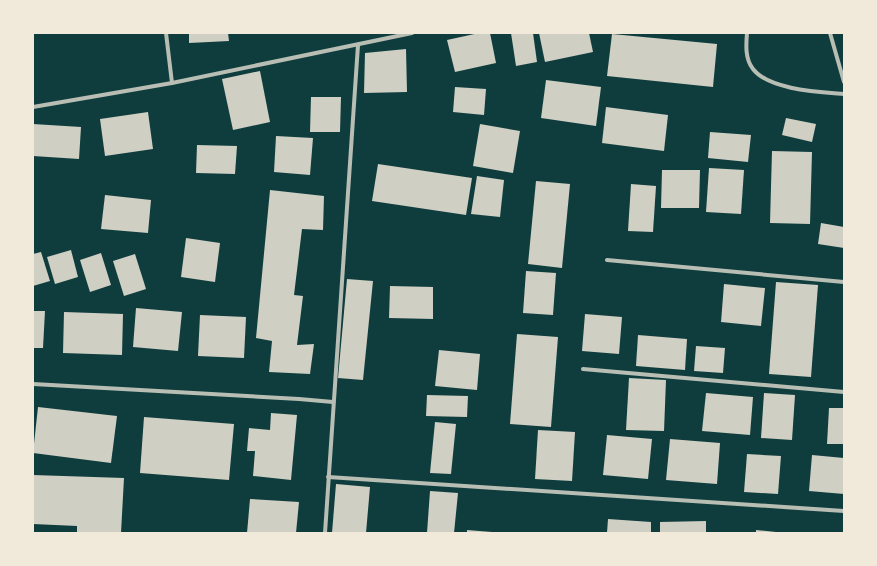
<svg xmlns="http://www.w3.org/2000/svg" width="877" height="566" viewBox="0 0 877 566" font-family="'Public Sans',sans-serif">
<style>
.building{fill:#cfcfc3}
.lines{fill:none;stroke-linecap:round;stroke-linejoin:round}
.minor{stroke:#b8beb3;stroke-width:4}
</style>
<rect width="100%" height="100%" fill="#0f3d3e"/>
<g class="building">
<path d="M189 33H228L229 41 189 43Z"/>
<path d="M479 33H490L496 63 455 72 447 40Z"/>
<path d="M511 33H533L537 62 516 66Z"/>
<path d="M539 33H589L593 52 545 62Z"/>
<path d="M612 34 717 44 713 87 607 76Z"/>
<path d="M406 49 407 92 364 93 365 53Z"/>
<path d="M260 71 270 122 233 130 222 79Z"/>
<path d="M546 80 601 87 596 126 541 118Z"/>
<path d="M455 87 486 89 484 115 453 112Z"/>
<path d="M311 97H341L340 132H310Z"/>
<path d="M606 107 668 115 664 151 602 143Z"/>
<path d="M148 112 153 149 105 156 100 119Z"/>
<path d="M786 118 816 124 812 142 782 135Z"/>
<path d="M33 124 81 127 79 159 33 156Z"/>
<path d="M480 124 520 131 513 173 473 166Z"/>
<path d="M710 132 751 135 748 162 708 158Z"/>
<path d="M276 136 313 138 310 175 274 172Z"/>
<path d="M197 145 237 146 235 174 196 173Z"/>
<path d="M772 151 812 152 810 224 770 223Z"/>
<path d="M378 164 472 178 466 215 372 201Z"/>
<path d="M709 168 744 170 741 214 706 212Z"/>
<path d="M662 170H700L699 208H661Z"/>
<path d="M477 176 504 180 500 217 471 214Z"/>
<path d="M536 181 570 184 562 268 528 264Z"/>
<path d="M631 184 656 186 653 232 628 231Z"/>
<path d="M270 190 324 196 323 230 302 229 294 295 303 296 297 345 314 344 310 374 269 372 272 341 256 338Z"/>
<path d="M105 195 151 200 148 233 101 229Z"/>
<path d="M821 223 844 227V248L818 244Z"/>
<path d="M186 238 220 243 215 282 181 277Z"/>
<path d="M71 250 78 277 55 284 47 257Z"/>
<path d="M41 252 50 281 33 286V254Z"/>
<path d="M101 253 111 285 90 292 80 260Z"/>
<path d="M135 254 146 289 124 296 113 261Z"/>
<path d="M526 271 556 273 553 315 523 313Z"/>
<path d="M347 279 373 281 363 380 338 378Z"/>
<path d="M776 282 818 285 811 377 769 374Z"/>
<path d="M724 284 765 288 761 326 721 322Z"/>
<path d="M390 286 433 287V319L389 318Z"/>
<path d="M136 308 182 312 178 351 133 347Z"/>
<path d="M33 311H45L43 348H33Z"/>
<path d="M64 312 123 314 122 355 63 353Z"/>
<path d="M585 314 622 317 619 354 582 351Z"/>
<path d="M200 315 246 317 244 358 198 356Z"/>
<path d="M517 334 558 337 551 427 510 424Z"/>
<path d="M638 335 687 339 685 370 636 366Z"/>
<path d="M696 346 725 348 723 373 694 371Z"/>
<path d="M439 350 480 354 477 390 435 386Z"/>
<path d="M629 378 666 380 664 431 626 430Z"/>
<path d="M706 393 753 397 750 435 702 431Z"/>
<path d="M764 393 795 395 792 440 761 438Z"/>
<path d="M427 395 468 396 467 417 426 416Z"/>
<path d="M38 407 117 416 111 463 33 453Z"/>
<path d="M829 408H844V444H827Z"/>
<path d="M271 413 297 415 291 480 253 476 255 451H247L249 428 270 430Z"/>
<path d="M144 417 234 424 229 480 140 473Z"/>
<path d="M435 422 456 424 451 474 430 473Z"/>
<path d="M538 430 575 432 572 481 535 479Z"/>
<path d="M607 435 652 439 648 479 603 475Z"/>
<path d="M670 439 720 443 717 484 666 480Z"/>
<path d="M747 454 781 456 778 494 744 492Z"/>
<path d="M812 455 844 458V494L809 491Z"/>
<path d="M33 475 124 478 121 533H77V526L33 524Z"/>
<path d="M336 484 370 487 366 533H332Z"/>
<path d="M430 491 458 493 454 533H427Z"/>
<path d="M250 499 299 502 296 533H247Z"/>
<path d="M608 519 651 522V533H607Z"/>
<path d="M706 521V533H660V522Z"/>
<path d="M467 530 492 532V533H467Z"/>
<path d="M756 530 776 532V533H756Z"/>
</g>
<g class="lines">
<g class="minor">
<path d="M166 33 172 83"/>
<path d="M747 33C746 45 745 59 753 69 769 90 820 92 844 94"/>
<path d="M830 33 844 82"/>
<path d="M33 107 172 83 412 33"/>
<path d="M607 260 844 282"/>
<path d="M583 369 844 392"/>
<path d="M33 384 299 399 333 402"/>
<path d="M328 477 844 511"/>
<path d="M325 533 358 45"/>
</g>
</g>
<rect width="877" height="566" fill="none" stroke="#f1e9da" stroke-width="68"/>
</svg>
